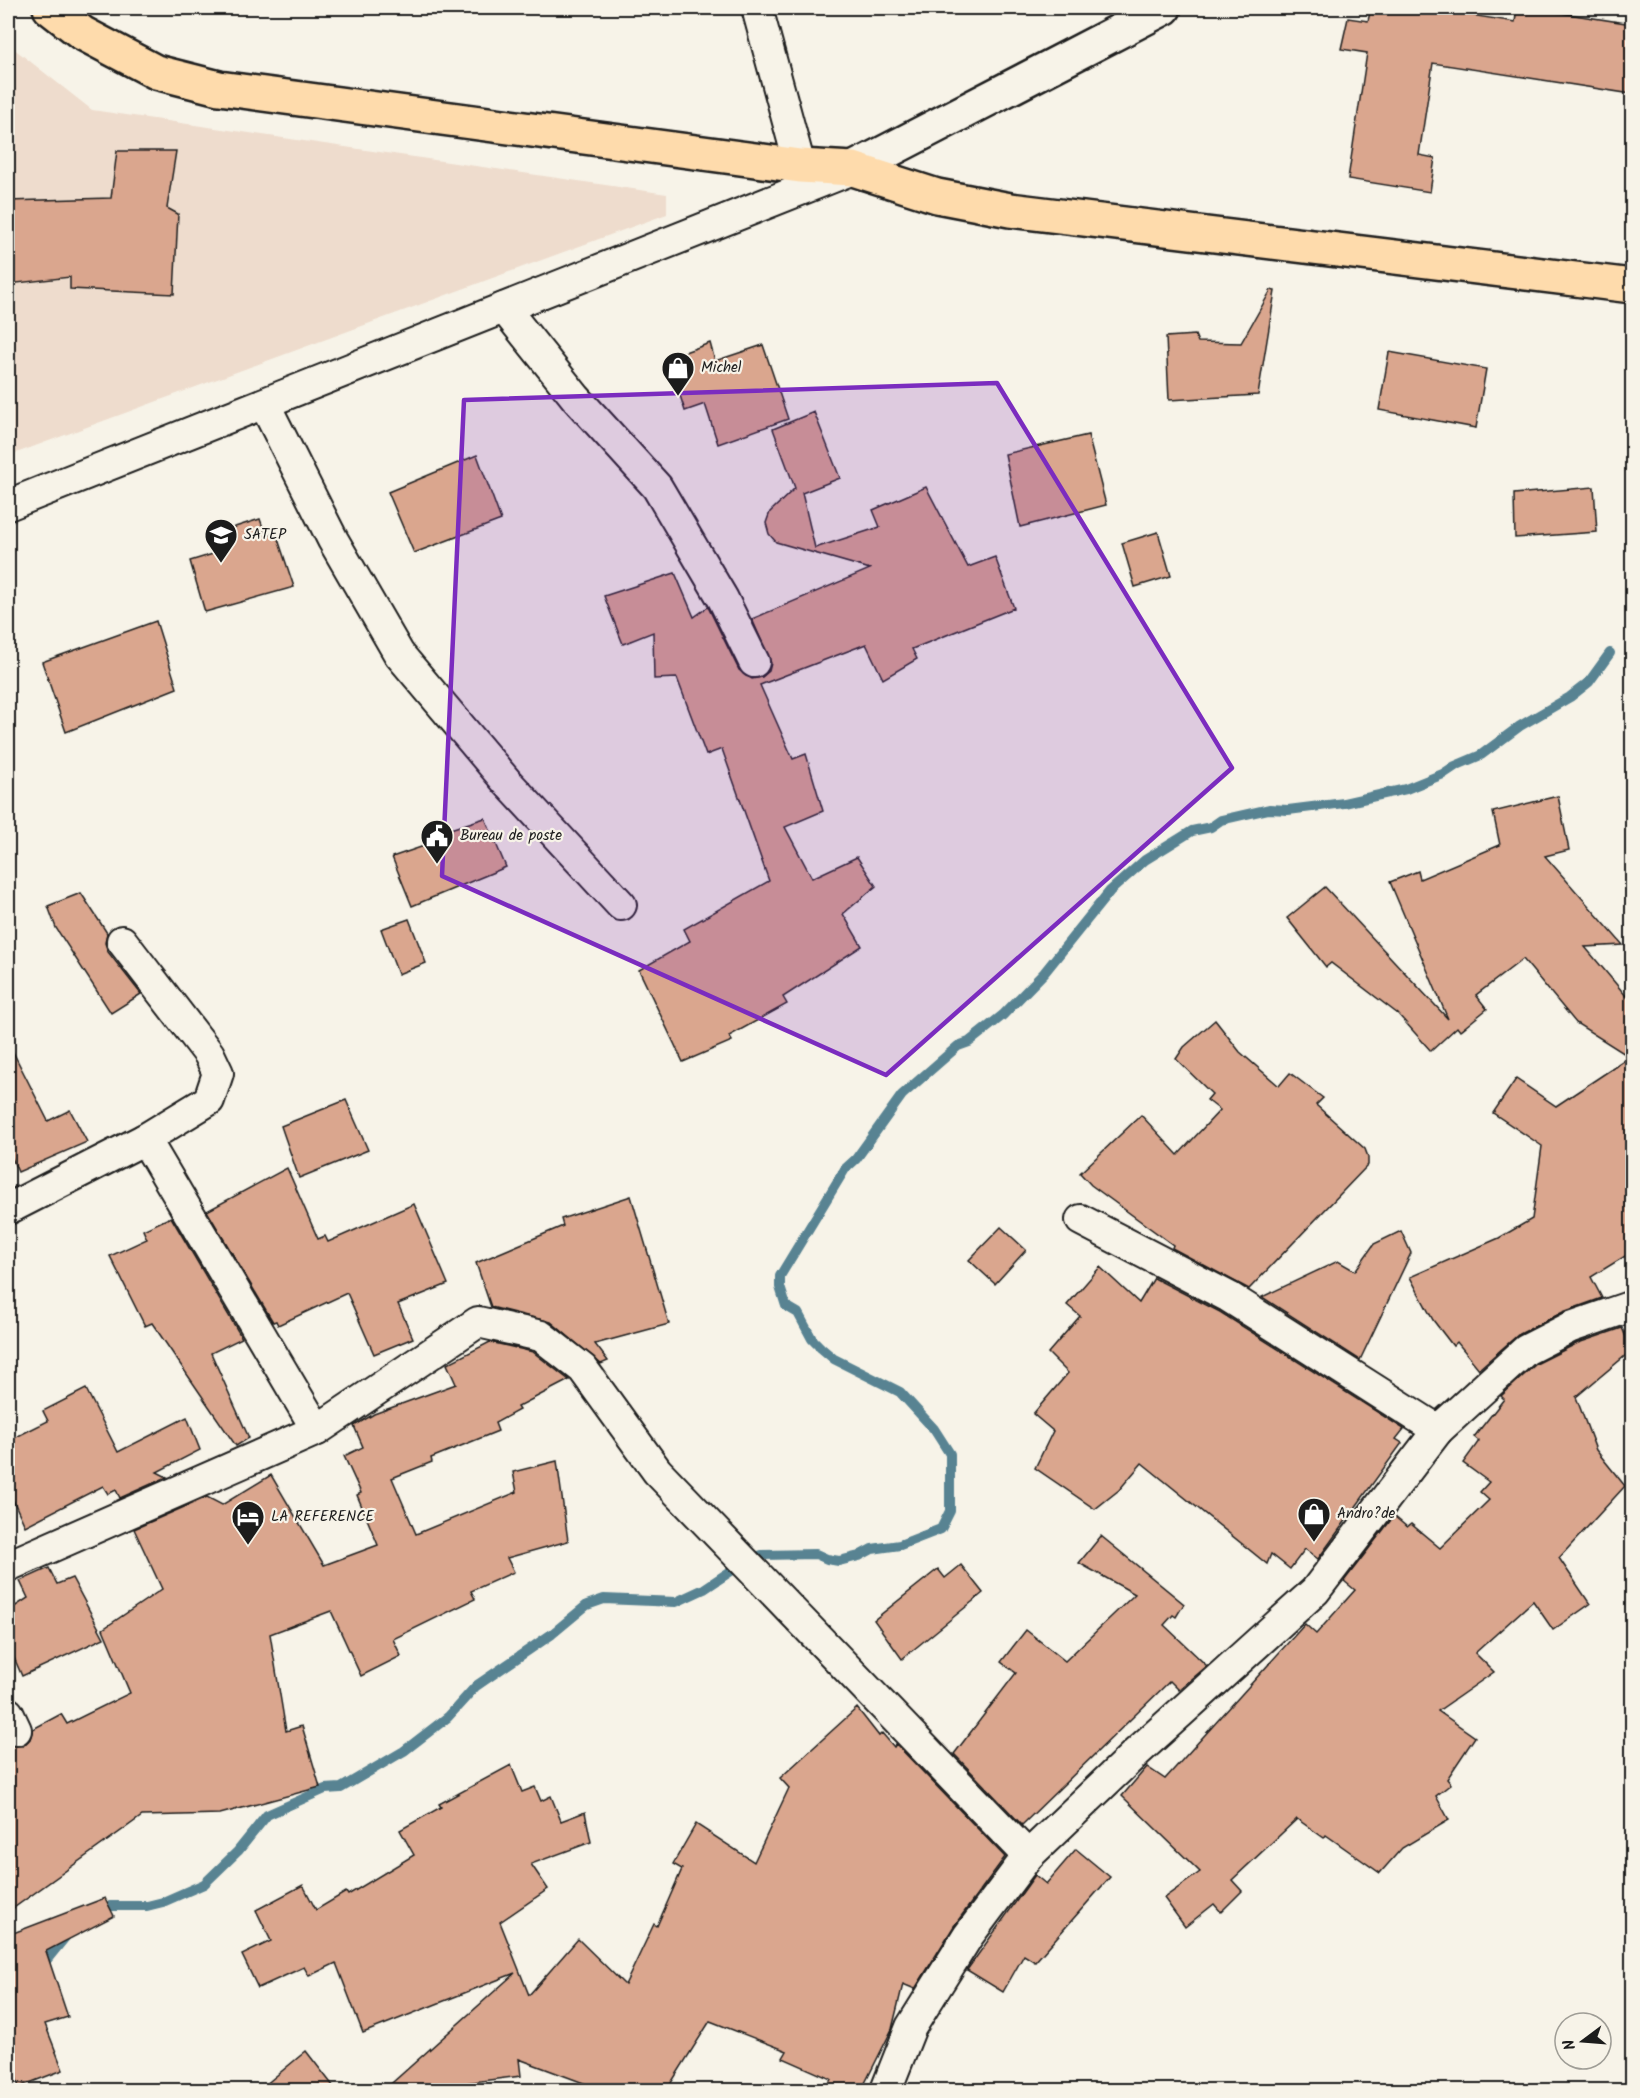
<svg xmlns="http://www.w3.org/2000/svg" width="1640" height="2098" viewBox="0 0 1640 2098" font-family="Kalam,sans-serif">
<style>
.built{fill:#eedccd}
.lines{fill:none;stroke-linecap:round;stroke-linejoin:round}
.stream{stroke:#588392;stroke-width:10}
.building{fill:#daa68e;stroke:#1c1c1c;stroke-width:1.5}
.street-casing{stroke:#1c1c1c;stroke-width:34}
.secondary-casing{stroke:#1c1c1c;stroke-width:38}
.primary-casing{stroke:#1c1c1c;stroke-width:38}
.street{stroke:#f7f3e8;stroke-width:30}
.secondary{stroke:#f7f3e8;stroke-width:33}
.primary{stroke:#fedbac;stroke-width:33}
.marked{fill:#7b2cbf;fill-opacity:0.2;stroke:#7b2cbf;stroke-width:4.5;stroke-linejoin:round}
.labels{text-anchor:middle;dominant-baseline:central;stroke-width:4.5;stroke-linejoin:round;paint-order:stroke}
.poi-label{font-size:15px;fill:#1c1c1c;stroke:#f7f3e8;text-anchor:start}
</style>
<rect width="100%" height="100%" fill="#f7f3e8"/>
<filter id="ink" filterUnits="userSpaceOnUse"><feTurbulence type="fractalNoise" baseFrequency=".0167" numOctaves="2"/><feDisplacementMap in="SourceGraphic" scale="12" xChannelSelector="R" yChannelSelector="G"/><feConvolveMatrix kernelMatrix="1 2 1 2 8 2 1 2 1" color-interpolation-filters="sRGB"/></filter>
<g filter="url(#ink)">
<path class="built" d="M8 44 92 110 667 194V214L8 456Z"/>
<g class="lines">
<g class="stream">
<path d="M97 1911 110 1906H147L163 1902 204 1884 238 1851 267 1815 325 1789 341 1788 404 1751 448 1717 476 1686 552 1634 587 1605 604 1599 676 1602 704 1589 746 1561 762 1555 816 1554 827 1559 839 1561 859 1556 872 1549 900 1545 941 1529 950 1511V1454L934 1429 900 1392 834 1359 821 1348 812 1339 798 1313 786 1306 780 1287V1276L845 1169 856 1159 902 1095 958 1046 969 1042 1003 1015 1044 973 1110 891 1145 860 1192 831 1211 827 1221 820 1269 809 1288 810 1344 803 1406 789 1443 774 1455 766 1481 755 1520 726 1570 697 1589 682 1610 653"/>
<path d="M40 1968 66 1936"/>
</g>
</g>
<g class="building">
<path d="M1371 8H1452L1451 12 1515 22 1517 8H1529L1632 24V94L1433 63 1419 155 1435 158 1430 192 1348 179 1367 53 1341 49 1348 18 1368 21Z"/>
<path d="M117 151H176L167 208 178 214 174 294 70 289V277L8 284V201L111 198Z"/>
<path d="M1271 290 1275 291 1258 395 1169 400 1166 337 1195 335 1198 342 1241 343Z"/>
<path d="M710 343 715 361 763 345 788 419 718 444 705 404 685 411 668 358Z"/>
<path d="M1389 352 1486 369 1476 428 1379 410Z"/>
<path d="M814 412 840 478 802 493 815 548 880 527 873 510 926 487 968 567 995 557 1014 608 912 649 917 659 883 679 866 644 760 685 793 759 806 754 823 811 785 827 812 878 857 857 876 886 843 914 862 946 783 997 787 1004 729 1036 732 1041 683 1062 639 970 690 941 684 929 769 881 722 749 706 755 677 678 654 679 653 632 623 644 604 596 675 573 694 617 708 607 739 670 752 679 762 677 769 671 771 663 752 619 870 569 776 542 769 534 766 523 770 512 795 488 773 429Z"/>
<path d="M1088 435 1106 505 1020 527 1005 454Z"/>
<path d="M477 455 501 520 414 553 388 492Z"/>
<path d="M1594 487 1597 532 1515 538 1514 494Z"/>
<path d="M260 519 266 536 276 533 294 587 205 612 190 561 213 554 207 536Z"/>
<path d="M1158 532 1171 576 1135 587 1122 543Z"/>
<path d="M156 621 177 688 66 732 42 662Z"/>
<path d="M1558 796 1569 850 1545 856 1623 945 1585 947 1632 1003V1230L1627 1255 1591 1277 1602 1298 1563 1312 1518 1335 1479 1369 1457 1342 1453 1346 1433 1320 1410 1277 1499 1238 1532 1219 1542 1146 1493 1113 1516 1079 1556 1106 1630 1057 1576 1023 1523 959 1476 995 1487 1009 1460 1031 1457 1027 1431 1051 1398 1014 1331 963 1326 967 1287 918 1325 887 1448 1019 1390 882 1418 871 1420 879 1500 845 1493 812Z"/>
<path d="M485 818 506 867 412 906 392 857 430 844 428 836Z"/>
<path d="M81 893 107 933 105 943 108 952 141 994 111 1013 56 928 48 906Z"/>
<path d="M409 919 426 963 398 974 381 929Z"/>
<path d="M1215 1020 1240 1052 1279 1086 1290 1073 1323 1098 1316 1105 1365 1149 1368 1157V1165L1249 1289 1172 1248 1173 1245 1091 1185 1080 1173 1141 1115 1178 1155 1220 1110 1207 1100 1212 1094 1176 1059 1184 1047Z"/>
<path d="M8 1042 48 1121 70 1110 87 1142 18 1172 8 1149Z"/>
<path d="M346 1100 368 1150 299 1178 281 1126Z"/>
<path d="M287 1168 318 1239 325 1236 328 1242 414 1204 448 1284 398 1304 413 1338 374 1354 347 1293 278 1325 276 1321 273 1322 207 1211Z"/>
<path d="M631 1196 669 1324 595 1344 608 1361 601 1364 551 1322 491 1307 476 1263 563 1226 561 1219Z"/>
<path d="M171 1217 242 1338 211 1353 249 1438 236 1446 152 1323 145 1326 110 1256 147 1239 143 1230Z"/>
<path d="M1001 1227 1026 1250 995 1284 969 1260Z"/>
<path d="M1401 1231 1411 1253 1360 1360 1262 1297 1338 1261 1355 1271 1374 1244Z"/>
<path d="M1100 1267 1139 1303 1154 1278 1220 1312 1404 1429 1396 1439 1402 1443 1318 1559 1305 1549 1290 1569 1271 1554 1267 1564 1142 1463 1119 1490 1095 1509 1035 1468 1053 1431 1033 1414 1068 1373 1048 1353 1080 1316 1067 1305Z"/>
<path d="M1622 1328 1632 1350 1576 1397 1596 1450 1625 1486 1559 1558 1590 1604 1553 1630 1533 1601 1475 1653 1494 1672 1438 1711 1475 1737 1447 1779 1451 1784 1436 1796 1449 1820 1402 1848 1380 1873 1326 1835 1324 1838 1297 1819 1232 1880 1242 1891 1221 1912 1214 1904 1185 1927 1164 1898 1200 1872 1122 1796 1147 1767 1165 1779 1305 1624 1316 1634 1355 1590 1344 1581 1394 1516 1407 1527 1411 1524 1440 1548 1489 1500 1480 1492 1489 1482 1463 1463 1479 1441 1474 1437 1504 1399 1501 1396 1536 1364 1578 1343Z"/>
<path d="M490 1342 533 1352 569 1380 517 1407 519 1410 495 1423 498 1431 431 1458 432 1462 392 1478 416 1534 517 1492 513 1472 557 1461 568 1541 507 1558 514 1572 471 1591 475 1599 393 1639 401 1656 361 1676 331 1611 270 1634 286 1731 302 1726 320 1787 220 1814 142 1816 8 1912V1745L23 1746 30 1739 33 1729 61 1714 67 1724 130 1693 103 1629 162 1589 134 1529 207 1497 222 1505 271 1475 324 1565 378 1545 357 1495 361 1493 344 1456 363 1447 354 1426 374 1414 456 1384 447 1364Z"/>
<path d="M86 1389 118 1452 187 1417 200 1450 157 1472 167 1477 120 1498 116 1490 108 1494 103 1486 25 1526 8 1489V1441L48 1421 43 1411Z"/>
<path d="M1101 1536 1184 1604 1176 1617 1173 1615 1164 1625 1207 1666 1179 1690 1170 1681 1022 1825 954 1754 1016 1673 1001 1662 1026 1630 1065 1661 1135 1594 1079 1563Z"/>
<path d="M961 1565 983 1593 902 1659 874 1620 938 1569 945 1578Z"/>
<path d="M49 1568 57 1584 72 1578 104 1638 22 1676 8 1644V1611L28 1598 20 1581Z"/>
<path d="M857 1708 879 1736 882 1733 894 1747 896 1744 1005 1857 954 1926 915 1989 903 1984 892 2029 861 2091H825L831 2079 783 2058 787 2051 710 2021 666 2091H605L519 2059 521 2076 457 2084 468 2091H383L515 1973 363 2033 336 1963 309 1976 304 1967 258 1988 242 1955 271 1941 256 1910 303 1885 316 1910 346 1892 348 1895 414 1855 400 1830 441 1807 439 1804 511 1765 522 1792 535 1787 541 1801 551 1796 561 1821 585 1812 591 1842 531 1864 548 1889 500 1922 529 1995 578 1939 625 1985 654 1924 657 1926 682 1869 673 1864 696 1824 754 1862 789 1788 780 1778Z"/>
<path d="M1076 1849 1110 1877 1035 1962 1024 1955 1003 1992 967 1970 1035 1875 1046 1884Z"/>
<path d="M105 1898 114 1916 46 1951 68 2017 45 2024 63 2070 19 2087 8 2052V1935Z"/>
<path d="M306 2051 337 2091H258Z"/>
</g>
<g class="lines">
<g class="street-casing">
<g id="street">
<path d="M757 8 800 166"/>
<path d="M504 308 576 398 657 487 723 599 754 662"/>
<path d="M265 405 333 540 399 654 507 782 621 905"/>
<path d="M8 505 853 169"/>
<path d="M145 1139 317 1430"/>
<path d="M8 1209 145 1139 209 1100 218 1073 209 1054 122 941"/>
<path d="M1081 1220 1229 1297 1438 1430"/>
<path d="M8 1566 317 1430 478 1322 541 1336 583 1369 657 1471 1028 1856"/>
<path d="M8 1713 16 1730"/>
<path d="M886 2090 911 2027 968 1936 1028 1856 1137 1752 1315 1591 1438 1430 1526 1350 1571 1327 1632 1306"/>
</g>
</g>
<g class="secondary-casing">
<path id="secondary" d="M853 169 1164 8"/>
</g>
<g class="primary-casing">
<path id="primary" d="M50 8 82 33 156 72 219 88 800 166 853 169 937 196 1010 210 1632 286"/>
</g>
<use href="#street" class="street"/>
<use href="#secondary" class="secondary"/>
<use href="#primary" class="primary"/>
</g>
</g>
<path class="marked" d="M997 383 1232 768 886 1075 442 876 464 400Z"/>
<defs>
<g id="shop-pin" transform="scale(1.725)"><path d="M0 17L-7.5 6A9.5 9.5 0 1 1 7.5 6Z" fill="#1c1c1c" stroke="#f7f3e8"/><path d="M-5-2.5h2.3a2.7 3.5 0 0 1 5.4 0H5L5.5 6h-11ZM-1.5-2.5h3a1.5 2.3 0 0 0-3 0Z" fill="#fff"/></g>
<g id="university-pin" transform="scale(1.725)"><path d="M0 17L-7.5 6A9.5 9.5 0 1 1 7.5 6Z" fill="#1c1c1c" stroke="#f7f3e8"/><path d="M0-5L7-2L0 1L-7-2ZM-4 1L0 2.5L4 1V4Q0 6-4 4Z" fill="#fff"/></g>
<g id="civic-pin" transform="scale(1.725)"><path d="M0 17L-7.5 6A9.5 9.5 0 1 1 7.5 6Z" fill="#1c1c1c" stroke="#f7f3e8"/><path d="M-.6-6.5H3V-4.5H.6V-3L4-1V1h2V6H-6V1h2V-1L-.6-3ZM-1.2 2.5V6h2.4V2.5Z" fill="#fff"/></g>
<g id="hotel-pin" transform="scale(1.725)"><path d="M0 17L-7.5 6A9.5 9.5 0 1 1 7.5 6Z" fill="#1c1c1c" stroke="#f7f3e8"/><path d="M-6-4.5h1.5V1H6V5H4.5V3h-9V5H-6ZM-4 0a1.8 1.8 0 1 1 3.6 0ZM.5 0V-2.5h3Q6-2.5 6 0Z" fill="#fff"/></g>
</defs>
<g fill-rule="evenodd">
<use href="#shop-pin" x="678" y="368"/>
<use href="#university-pin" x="221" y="535"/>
<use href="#civic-pin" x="437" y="836"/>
<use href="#shop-pin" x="1314" y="1514"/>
<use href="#hotel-pin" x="248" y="1517"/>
</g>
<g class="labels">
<g class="poi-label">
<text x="701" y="368">Michel</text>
<text x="244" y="535">SATEP</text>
<text x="460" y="836">Bureau de poste</text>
<text x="1337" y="1514">Andro?de</text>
<text x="271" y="1517">LA REFERENCE</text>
</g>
</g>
<rect width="1640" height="2098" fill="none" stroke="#f7f3e8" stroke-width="30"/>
<rect x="15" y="15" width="1610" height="2068" fill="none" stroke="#1c1c1c" stroke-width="2" filter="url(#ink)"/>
<g transform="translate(1583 2041) rotate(254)"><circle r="28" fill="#f7f3e8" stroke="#9f9d96" stroke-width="1.5"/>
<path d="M0-4.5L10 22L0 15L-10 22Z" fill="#1c1c1c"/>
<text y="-9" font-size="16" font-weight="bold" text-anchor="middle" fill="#1c1c1c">N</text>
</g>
</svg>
